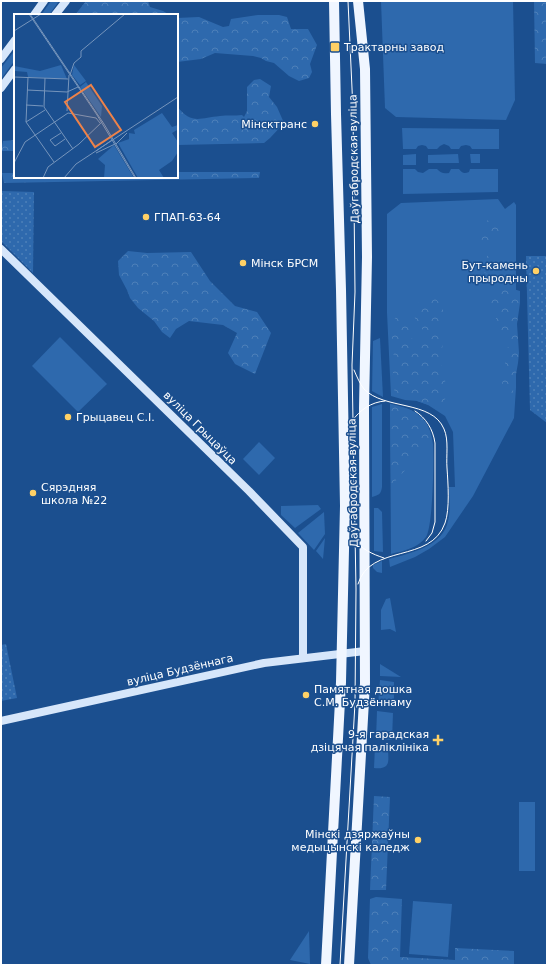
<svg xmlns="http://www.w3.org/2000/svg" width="548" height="966" viewBox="0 0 548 966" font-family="'DejaVu Sans',sans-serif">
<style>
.green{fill:#2e69ad}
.forest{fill:url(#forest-crowns)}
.park{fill:url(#park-dots)}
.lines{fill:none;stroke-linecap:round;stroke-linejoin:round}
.secondary{stroke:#d6e6fa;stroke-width:8}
.primary{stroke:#f0f6ff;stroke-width:10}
.tram{stroke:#fff;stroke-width:1}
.poi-dot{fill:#ffd166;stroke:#1b4f8f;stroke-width:1.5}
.labels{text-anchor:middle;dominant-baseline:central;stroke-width:3;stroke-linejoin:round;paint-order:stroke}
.poi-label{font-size:11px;fill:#fff;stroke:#1b4f8f;text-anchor:start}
.street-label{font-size:11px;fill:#fff;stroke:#1b4f8f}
.inset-road{fill:none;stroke:#7695bc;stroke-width:1}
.view{fill:#ee8249;fill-opacity:0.15;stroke:#ee8249;stroke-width:2}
.inset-edge{fill:none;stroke:#fff;stroke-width:2}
</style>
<defs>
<pattern id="forest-crowns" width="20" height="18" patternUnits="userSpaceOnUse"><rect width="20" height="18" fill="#2e69ad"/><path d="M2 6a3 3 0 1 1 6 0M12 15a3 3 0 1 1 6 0" fill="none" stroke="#4d80b9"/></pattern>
<pattern id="park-dots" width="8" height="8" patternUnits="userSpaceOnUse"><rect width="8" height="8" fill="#2e69ad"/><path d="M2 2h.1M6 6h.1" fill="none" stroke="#4d80b9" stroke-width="1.8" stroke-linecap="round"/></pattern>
</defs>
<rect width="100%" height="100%" fill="#1b4f8f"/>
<g class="green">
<path d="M51 1H59L49 15H41Z"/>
<path d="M381 1H513L515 100 506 120 396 117 385 108Z"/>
<path d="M15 50V60L1 79V68Z"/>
<path d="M402 128 499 129V149H472L470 146 466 145 461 146 459 149H451L449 146 444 144 440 146 437 149H428L426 146 422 145 418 146 416 149H403Z"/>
<path d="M416 154V165H403V155Z"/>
<path d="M458 154 459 163H428V155Z"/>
<path d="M470 154H480V163H471Z"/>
<path d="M403 169H415L418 172 423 173 429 169H437C441 173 443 174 449 173L451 169H459C462 173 464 174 469 172L470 169H498V192L403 194Z"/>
<path d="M498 199 505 209 514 202 516 205V388L514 418 473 496 445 537 429 549 415 557 390 567 389 559C411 553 443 546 448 521 451 510 449 497 449 487H455L453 432 445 416 428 405 417 401 405 400 391 396 387 313V214L401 203Z"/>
<path d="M60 337 107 384 78 412 32 366Z"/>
<path d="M380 338 383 397 372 391 373 341Z"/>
<path d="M382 404V487C381 494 379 495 372 497V407Z"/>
<path d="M390 404C404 407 418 410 426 424 430 430 432 437 433 444 434 458 433 527 426 537 418 548 403 551 391 554Z"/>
<path d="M259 442 275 458 259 475 243 459Z"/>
<path d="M318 505 321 509 295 528 281 515V506Z"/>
<path d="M374 508H378L382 512 383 552 374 551Z"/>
<path d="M324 512 325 534 314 550 298 533Z"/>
<path d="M325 538 323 559 316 551Z"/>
<path d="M382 561V573L377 572 373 568V565Z"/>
<path d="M390 598 396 632 390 629 381 630V610L386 599Z"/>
<path d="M380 664 401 677 380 676Z"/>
<path d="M380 680 394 682V707L378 704Z"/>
<path d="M377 711 393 713 392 740 376 739Z"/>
<path d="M375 746 388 747C388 760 392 770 374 768Z"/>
<rect x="519" y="802" width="16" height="69"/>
<path d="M413 901 452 904 448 957 409 954Z"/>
<path d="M309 931 310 964 290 960Z"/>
</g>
<g class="forest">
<path d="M86 1H148L150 7 163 11 170 15H75Z"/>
<path d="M534 1H547V64L535 63Z"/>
<path d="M258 15H279L287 17 291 29H308L317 45 310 64 312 72 309 78 299 81 289 76 274 63 266 61 261 58 253 56 215 53 201 59 177 62V18L199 17 223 27 229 26 231 19Z"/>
<path d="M260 79 271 86 269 97 277 107 284 123 270 138 264 143 177 145V106C191 125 200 118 220 116 227 115 235 116 242 115L244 117 247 111V87L254 80Z"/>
<path d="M15 140V151H1L3 141Z"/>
<path d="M177 172H260L259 178 4 183 2 173H15V177H177Z"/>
<path d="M488 220C497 221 499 227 502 235L499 241 491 247 486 246C477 235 478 229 488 220Z"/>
<path d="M128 251 147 253 191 252 210 281 235 306 257 312 271 333 255 374 235 364 228 353 237 333 223 325 189 321 176 329 170 338 162 332 154 321 138 308 130 298 127 290 119 275 118 261Z"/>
<path d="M493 254 497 257 499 261C495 271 496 274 484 273L480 268V262L487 256Z"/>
<path d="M506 287 520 291V303L517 324 519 353 518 363 512 397 502 395 501 388 503 379 506 370 504 355 508 347V341L503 333 496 329 495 322 497 315 489 303 502 289Z"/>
<path d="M426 297 435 298 441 305 444 312 440 330 443 343 440 361 445 378 446 397 443 403 438 408 417 401 413 396 397 393 394 390 392 382 394 363 393 341 389 332 391 324 396 317 402 315 408 318 411 338 419 343 423 339 424 331C411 318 410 307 426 297Z"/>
<path d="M390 404C412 409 428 414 432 440L391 486Z"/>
<path d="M374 796 390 797 386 890H370Z"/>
<path d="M376 897 402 899 400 957 455 960V948L514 951V965H371L368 958 370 899Z"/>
</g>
<g class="park">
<path d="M1 191 34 192 33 273 1 241Z"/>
<path d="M526 256H547V423L530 410Z"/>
<path d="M6 644 17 698 1 701V645Z"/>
</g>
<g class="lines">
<g class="secondary">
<path d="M34 15 44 1"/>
<path d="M55 15 66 1"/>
<path d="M1 59 15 40"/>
<path d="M1 88 15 69"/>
<path d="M1 249 249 491 303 547V657"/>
<path d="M1 721 264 663 365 651"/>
</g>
<g class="primary">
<path d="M326 965 341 682 345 506 341 290 336 114 334 1"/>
<path d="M349 965 365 683 364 408 367 257 365 69 358 1"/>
</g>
<g class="tram">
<path d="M354 370C357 377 360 384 364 389 384 410 432 400 444 429 449 440 446 456 447 468 448 483 450 509 445 523 431 564 370 543 358 584"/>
<path d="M415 411C426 418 433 429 435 443V522L432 533 426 541"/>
<path d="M352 421C360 410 371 402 385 401"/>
<path d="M354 539C361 549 372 554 384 558"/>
<path d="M340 965 355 703 356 589 352 365 355 292 353 110 348 1"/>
</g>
</g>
<g class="poi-dot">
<rect x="330" y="42" width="10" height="10" rx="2"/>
<circle cx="315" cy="124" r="4"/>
<circle cx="146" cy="217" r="4"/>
<circle cx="243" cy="263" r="4"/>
<circle cx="536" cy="271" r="4"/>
<circle cx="68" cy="417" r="4"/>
<circle cx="33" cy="493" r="4"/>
<circle cx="306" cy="695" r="4"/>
<path d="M436 734h4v4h4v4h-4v4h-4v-4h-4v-4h4z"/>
<circle cx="418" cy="840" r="4"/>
</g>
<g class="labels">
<g class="poi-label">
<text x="344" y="47">Трактарны завод</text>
<text x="307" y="124" text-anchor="end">Мінсктранс</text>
<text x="154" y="217">ГПАП-63-64</text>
<text x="251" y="263">Мінск БРСМ</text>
<text x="528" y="265" text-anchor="end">Бут-камень<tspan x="528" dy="13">прыродны</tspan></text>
<text x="76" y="417">Грыцавец С.І.</text>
<text x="41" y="487">Сярэдняя<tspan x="41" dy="13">школа №22</tspan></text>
<text x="314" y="689">Памятная дошка<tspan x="314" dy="13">С.М. Будзённаму</tspan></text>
<text x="429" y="734" text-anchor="end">9-я гарадская<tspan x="429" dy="13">дзіцячая паліклініка</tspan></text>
<text x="410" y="834" text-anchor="end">Мінскі дзяржаўны<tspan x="410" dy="13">медыцынскі каледж</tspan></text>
</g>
<g class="street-label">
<text transform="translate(354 159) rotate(-91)">Даўгабродская вуліца</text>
<text transform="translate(200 428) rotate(45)">вуліца Грыцаўца</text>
<text transform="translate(353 483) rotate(-91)">Даўгабродская вуліца</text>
<text transform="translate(180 670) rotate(-13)">вуліца Будзённага</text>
</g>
</g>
<g transform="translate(14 14)">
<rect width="164" height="164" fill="#1b4f8f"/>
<path d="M72 68 88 92 87 103 66 73Z" fill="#2e69ad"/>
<path d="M47 51 53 65 14 63 13 58 1 57 0 62V52L26 57ZM60 51 72 67 66 71 58 61ZM148 99 158 113 164 111 163 116 158 119 164 128V138L158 147 145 156 150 164H124L104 129 115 125V119L121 120 120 116ZM100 131 120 164H90L91 151 84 145Z" fill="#2e69ad"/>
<path class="inset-road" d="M15 0 83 101 121 164M16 0 90 110 122 164M0 17 27 0M56 61 60 49 67 43V37L111 0M0 63 54 65M14 63 12 108 40 148M31 64 30 93 59 135M13 76 53 78M53 78 64 73M12 91 29 92M53 97 55 61M54 99 82 104 86 109M12 108 31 96M47 119 36 126 41 132 51 125M102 130 113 119M82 137 98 126M82 139 101 130M0 149 11 128 54 99M29 164 34 153 65 130 89 107M50 164 62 150 164 83"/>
<path class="view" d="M77 71 107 116 81 133 51 88Z"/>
<rect width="164" height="164" class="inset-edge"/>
</g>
<rect width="548" height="966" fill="none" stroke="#ffffff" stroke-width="4"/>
</svg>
